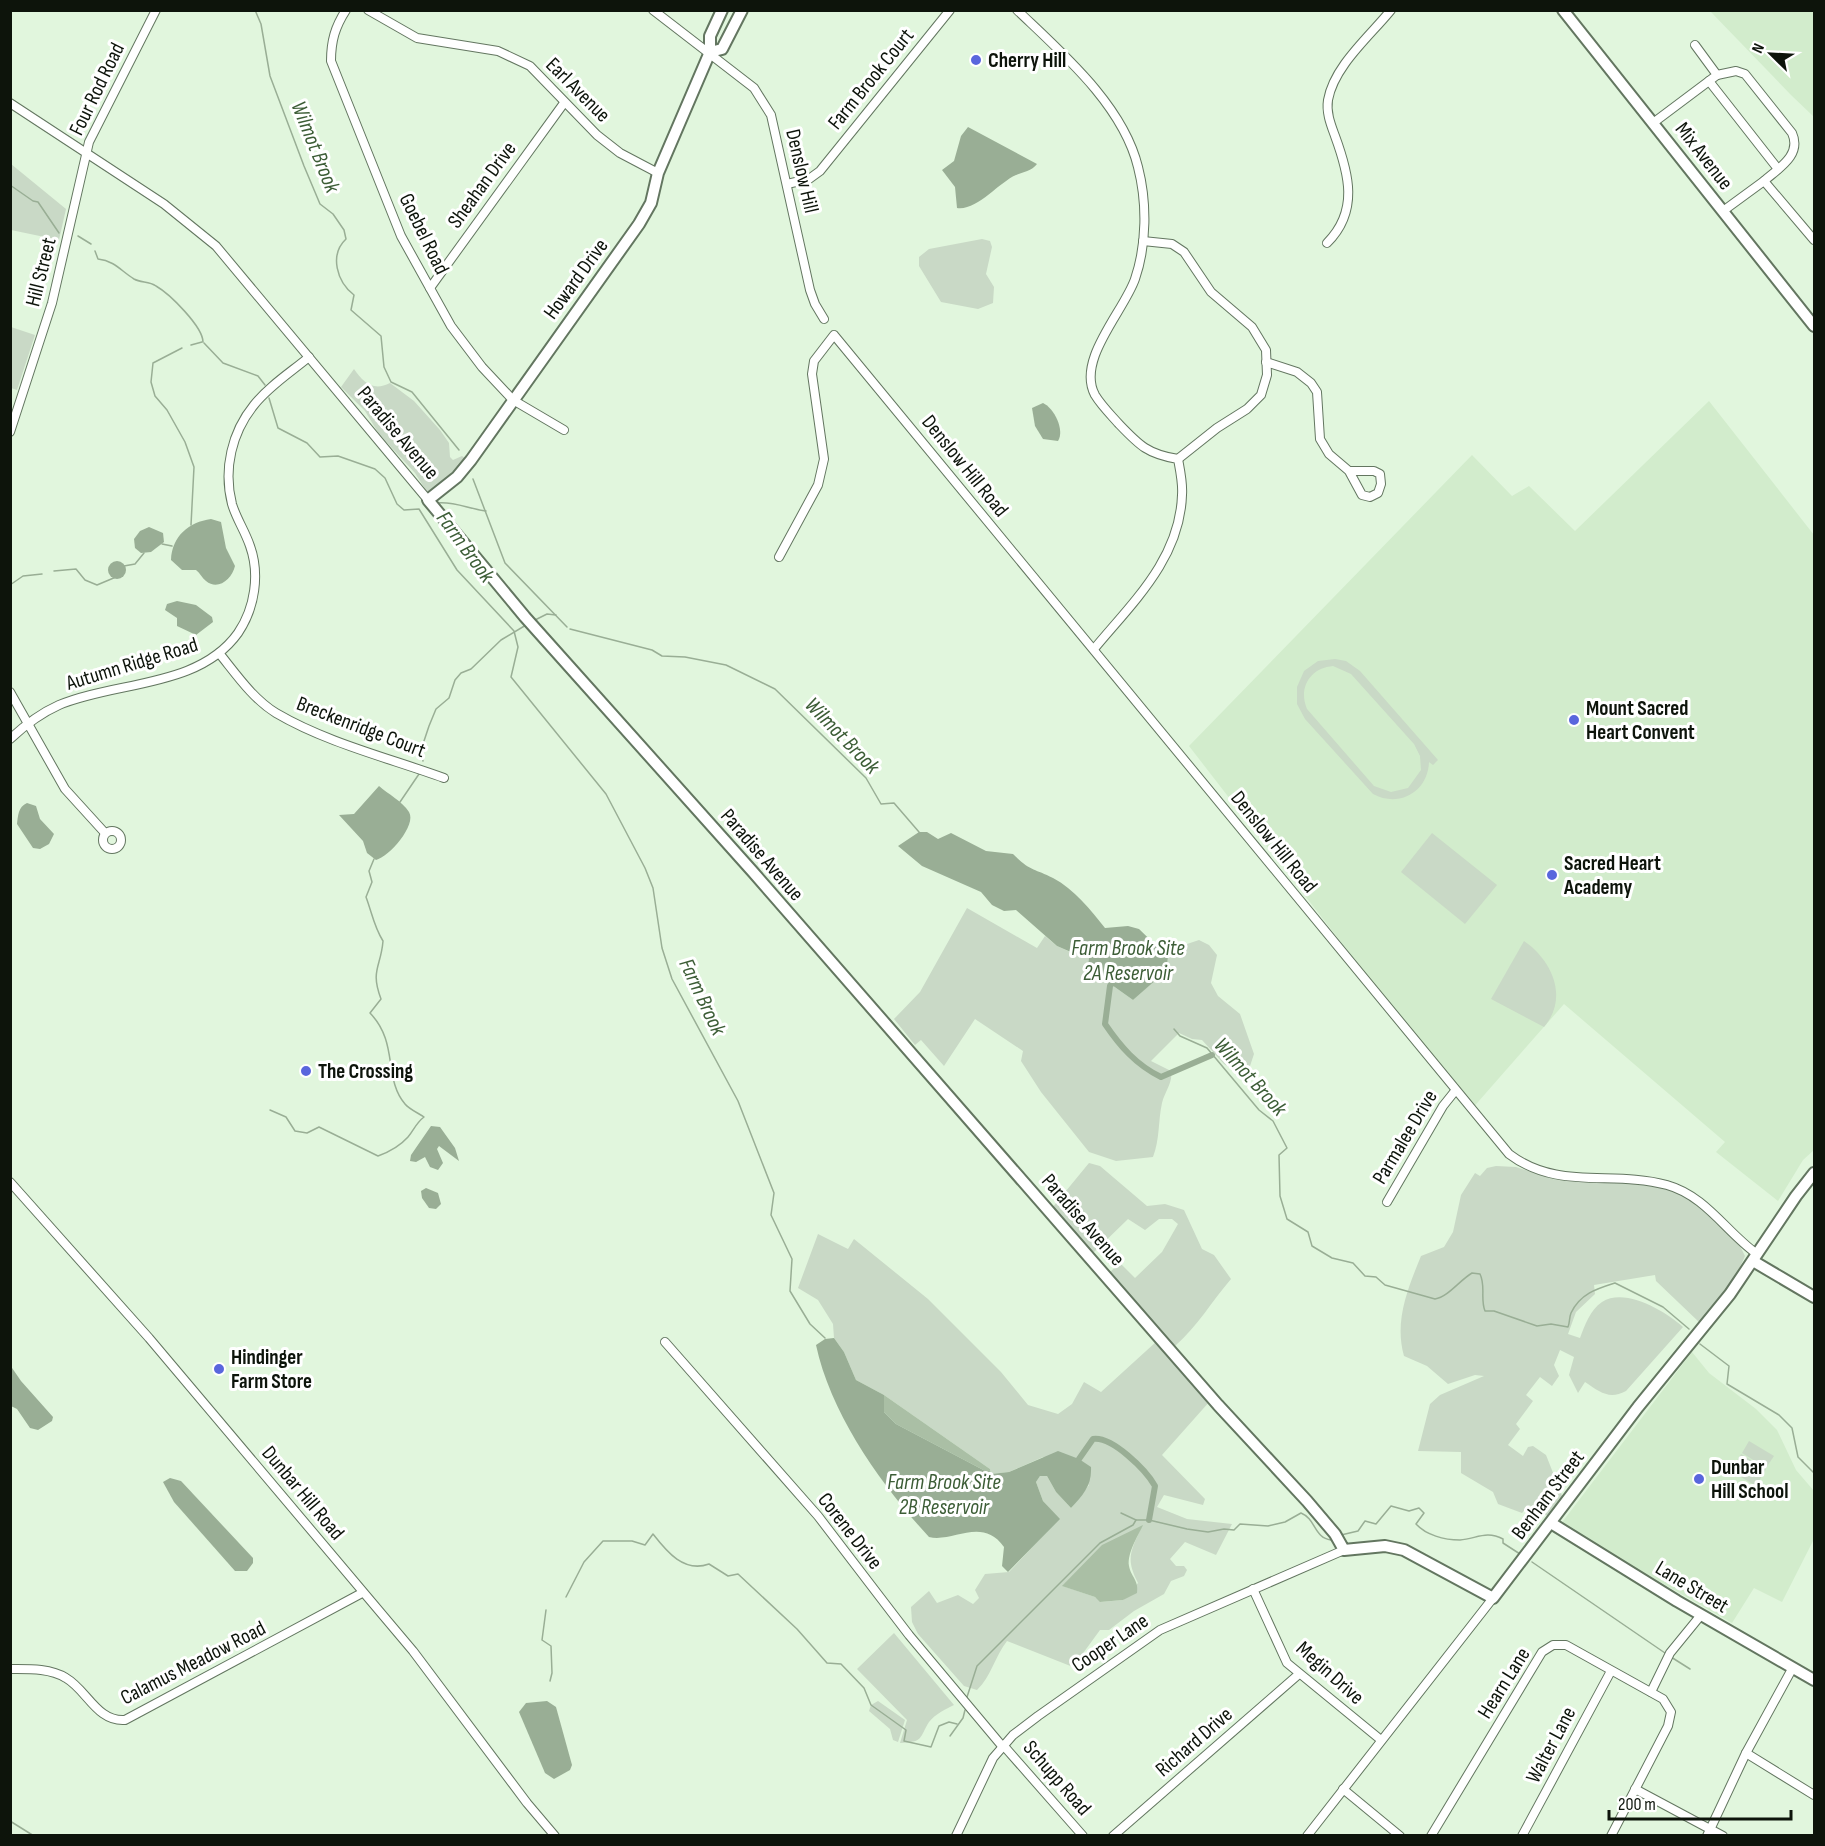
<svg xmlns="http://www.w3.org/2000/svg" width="1825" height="1846" viewBox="0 0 1825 1846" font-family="'Sofia Sans Condensed',sans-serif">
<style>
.built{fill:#d2eccc}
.green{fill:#c9d9c6;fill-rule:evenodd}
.forest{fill:#aabfa5}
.water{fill:#99ae95}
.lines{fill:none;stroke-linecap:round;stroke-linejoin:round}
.stream{stroke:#99ae95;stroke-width:1.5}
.canal{stroke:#99ae95;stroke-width:6}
.street-casing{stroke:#637660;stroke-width:10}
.secondary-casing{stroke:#637660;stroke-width:14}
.street{stroke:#fff;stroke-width:8}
.secondary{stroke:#fff;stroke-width:10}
.poi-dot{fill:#5966dd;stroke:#fff;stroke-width:2}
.labels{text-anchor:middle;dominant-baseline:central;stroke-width:6;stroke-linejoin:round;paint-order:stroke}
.poi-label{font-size:21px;font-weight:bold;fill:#0d140b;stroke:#fff;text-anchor:start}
.street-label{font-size:21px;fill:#0d140b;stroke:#fff}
.water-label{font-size:22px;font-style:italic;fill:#3c5d36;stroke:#fff}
</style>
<rect width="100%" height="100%" fill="#e1f6dd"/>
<g class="built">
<path d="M1710 11H1814V117L1791 95Z"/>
<path d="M1709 401 1814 535V1150L1803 1160 1778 1201 1716 1152 1725 1142 1564 1004 1471 1110 1189 746 1472 455 1512 496 1529 486 1575 531Z"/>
<path d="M1692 1352 1709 1373 1756 1409 1777 1430 1796 1470 1814 1491V1539L1782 1602 1754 1588 1732 1623 1560 1525Z"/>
</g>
<g class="green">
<path d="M11 164 66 209 59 240 11 230Z"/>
<path d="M982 239 990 241 992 247 986 274 994 287 993 303 978 309 941 302 919 266V257L929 249Z"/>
<path d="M11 327 35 335 17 390 11 388Z"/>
<path d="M354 369C363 382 373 392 390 383L414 401 440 430 449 443 450 457 453 460 462 456 466 459 430 492H427L415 473 379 434 365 411 341 387Z"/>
<path d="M1335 659 1346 661 1360 671 1438 760 1433 765 1429 762C1428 792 1399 808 1373 794L1305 719 1297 704V687L1304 671 1318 661ZM1333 666 1351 674 1414 744 1420 756 1421 770 1408 788 1391 792 1374 786 1307 709C1298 688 1310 668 1333 666Z"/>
<path d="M1432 833 1497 885 1465 924 1401 872Z"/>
<path d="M967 908 1037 948 1045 936 1057 946 1079 956 1091 947 1088 968 1133 1000 1165 971 1168 957 1178 947 1199 940 1209 945 1217 955 1211 983 1218 996 1240 1014 1254 1054 1250 1066 1234 1070 1224 1064 1202 1040 1192 1039 1179 1033 1151 1061 1171 1071C1173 1083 1165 1091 1162 1103 1158 1121 1160 1139 1153 1157L1116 1161 1089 1152 1041 1092 1021 1061 1023 1051 975 1019 944 1066 921 1040 915 1045 894 1019 920 992Z"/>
<path d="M1524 941C1552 960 1569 998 1544 1027L1491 999Z"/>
<path d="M1089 1163 1100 1166 1147 1206 1165 1204 1184 1210 1202 1249 1214 1255 1231 1279C1212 1301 1197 1327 1175 1346L1110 1272 1120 1263 1135 1278 1162 1252 1178 1224 1172 1219H1159L1145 1230 1128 1219 1093 1253 1052 1208Z"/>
<path d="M1496 1166 1516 1167 1556 1180 1654 1184 1684 1195 1705 1209 1740 1246 1745 1256 1736 1276 1700 1323 1656 1281 1655 1275 1594 1285 1595 1294 1576 1312 1568 1334 1580 1338C1585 1325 1590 1310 1602 1302 1626 1287 1666 1312 1683 1327L1626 1391C1609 1400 1600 1392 1585 1382L1578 1393 1569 1375 1574 1357 1560 1350 1554 1365 1559 1376 1552 1386 1540 1377 1526 1395 1533 1401 1516 1424 1520 1429 1508 1445 1523 1456 1528 1447 1533 1446 1546 1455 1563 1498 1549 1517 1529 1505 1522 1513 1498 1504 1493 1492 1461 1473V1452L1418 1451 1430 1404 1440 1395 1484 1376 1475 1375 1448 1384 1427 1366 1404 1356C1394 1321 1408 1288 1421 1256L1444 1247 1453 1232 1461 1195 1475 1173 1480 1176 1487 1168Z"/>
<path d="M818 1234 848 1249 854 1239 928 1299 1001 1372 1028 1405 1058 1414 1072 1404 1084 1382 1101 1392 1157 1341 1210 1401 1162 1455 1205 1499 1203 1505 1164 1495 1157 1507 1187 1519 1232 1524 1216 1555 1185 1542 1170 1559 1176 1566H1184L1187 1570 1184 1576 1171 1581 1164 1594 1134 1611 1109 1630H1100L1073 1667 1007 1641C995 1656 991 1677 977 1690L964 1686 918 1634 912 1622 911 1607 929 1591 937 1603 958 1595 973 1604 979 1598 975 1590 985 1574 1009 1572 1059 1519 1043 1501 1036 1482 1040 1476H1047L1056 1492 1071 1508 1089 1485 1043 1457 1009 1472 991 1474 990 1469 884 1395 856 1380 844 1352 834 1338 833 1324 818 1300 798 1288ZM1142 1526C1131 1551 1125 1558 1138 1583L1123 1600 1101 1602 1095 1597 1063 1586Z"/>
<path d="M1749 1441 1774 1456 1766 1468 1742 1453Z"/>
<path d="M1741 1454 1766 1469 1756 1486 1731 1471Z"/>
<path d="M894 1633 954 1705C946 1709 935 1714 929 1722 919 1738 924 1742 900 1743L907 1720 857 1669Z"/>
<path d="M878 1701 905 1720 898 1742 893 1740 890 1729 869 1711 871 1705Z"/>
</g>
<g class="forest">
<path d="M884 1395 990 1469 991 1474 896 1424 884 1412Z"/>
<path d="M1143 1525C1138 1536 1127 1553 1129 1566 1131 1577 1139 1580 1137 1593L1123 1600 1100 1602 1095 1597 1062 1586 1102 1545Z"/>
</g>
<g class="water">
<path d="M968 127 1037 164C1032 171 1023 172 1016 175 998 183 977 211 957 208L955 187 942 170 954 161 961 136Z"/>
<path d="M1043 403C1054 408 1065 430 1058 441L1043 439 1035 426 1032 408Z"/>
<path d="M211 519 221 522 226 548 235 566C232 579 218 591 206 581 202 578 200 573 196 570H182L171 560C172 536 189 522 211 519Z"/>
<path d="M149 527 163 533 164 542 151 552 141 553 135 548 134 539 140 531Z"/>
<circle cx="117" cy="570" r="9"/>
<path d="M177 601 196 605 212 617 213 622 196 635 177 626V618L165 610 167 604Z"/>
<path d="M379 786C388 794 402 801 409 812 417 825 389 857 376 860L367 853 363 841 339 815 354 814Z"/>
<path d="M27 803 36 806 40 819 54 834 49 844 40 849 33 848 17 824C18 816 18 807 27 803Z"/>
<path d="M919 832H927L938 839 951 833 986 851 1013 854C1031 872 1034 868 1053 878 1074 889 1091 910 1105 928L1128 926 1139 929 1168 957 1166 971 1133 1000 1088 968 1090 948 1080 956 1057 946 1016 910 1004 911 992 905 981 892 922 866 898 846Z"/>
<path d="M431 1126 440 1127 455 1148 459 1161 439 1146 437 1149 443 1163 438 1170 430 1167 425 1157 416 1162 410 1161 411 1155Z"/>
<path d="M426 1188 438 1193 441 1204 436 1209 429 1208 422 1198 421 1191Z"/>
<path d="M834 1338 844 1352 856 1380 884 1395V1412L896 1424 991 1474 1009 1472 1058 1451 1079 1459 1091 1467C1092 1486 1083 1495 1071 1508L1056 1492 1047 1476H1040L1036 1482 1043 1501 1060 1519 1008 1572 1002 1566 1004 1547C982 1516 953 1543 929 1537 882 1486 831 1415 816 1345L825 1339Z"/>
<path d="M10 1365 21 1381 53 1417 52 1421 38 1430 30 1428 17 1409 11 1406Z"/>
<path d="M170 1478 181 1481 253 1558V1563L247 1571H235L174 1502 163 1482Z"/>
<path d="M547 1701 556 1707 572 1765 570 1770 554 1779 545 1773 519 1712 526 1703Z"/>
</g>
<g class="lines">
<g class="stream">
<path d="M255 10 261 24 270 76 304 166 320 204 333 214 344 230 346 239C329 255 337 282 354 295L351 310 381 336 384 367 391 382 412 392 459 450"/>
<path d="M10 185 33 201 38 202 59 233"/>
<path d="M78 236 91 244"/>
<path d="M95 251 98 259C115 261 121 271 134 279 141 283 149 281 156 286 170 294 203 327 203 342"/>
<path d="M204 343 223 363 258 376 265 385"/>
<path d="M191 345 202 342"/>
<path d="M182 348 153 363 151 382 155 396 167 410 185 442 194 467 191 525"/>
<path d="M269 398 278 428 307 443 320 457 338 456 375 469 385 478 397 504 404 510 419 509 457 570 514 631 518 647 511 677 606 794 645 868 653 888 662 948 672 979 738 1101 774 1193 771 1215 792 1259 790 1291 810 1324 825 1338"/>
<path d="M473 479 505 563 567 627"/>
<path d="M437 503C454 501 469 509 486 511"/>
<path d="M162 544 172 546"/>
<path d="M124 566 135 564 144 553"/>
<path d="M54 571 76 569 85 580 97 585 116 577"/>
<path d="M10 585 23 576 42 574"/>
<path d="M535 620 547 614 556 615"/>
<path d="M570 629 652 650 662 656 685 657 726 665 775 689 866 778 881 804 894 803 919 832"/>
<path d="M423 761 421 750 429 726 436 709 449 698 455 680 461 673 471 669 501 640 526 625"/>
<path d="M400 802 419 774"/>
<path d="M1174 1029 1180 1036 1207 1048 1259 1110 1273 1121 1287 1148 1279 1155 1280 1196 1287 1219 1308 1232 1312 1246 1332 1258 1353 1263 1365 1276 1376 1277 1385 1285 1435 1299C1448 1297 1460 1280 1472 1273L1480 1274C1486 1286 1480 1299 1485 1311H1494L1537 1326 1551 1324 1568 1327C1570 1322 1569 1318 1571 1313 1580 1294 1596 1289 1615 1283L1663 1307 1689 1329"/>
<path d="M270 1110 286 1117 295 1131 307 1133 319 1127 378 1156C389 1152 400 1146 408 1137 414 1130 416 1123 424 1117 418 1113 409 1109 405 1104 383 1078 399 1043 370 1013L381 999C370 970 381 967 383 941 374 927 372 913 366 897L372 882 369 871 374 859"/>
<path d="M1700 1344 1729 1366 1727 1384 1779 1415 1792 1428 1798 1457 1814 1473"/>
<path d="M1121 1513 1136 1520H1149L1187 1529 1208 1532 1224 1529 1234 1530 1240 1524 1268 1526 1285 1522 1301 1513C1316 1519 1314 1538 1331 1540"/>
<path d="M1341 1535 1358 1531 1365 1521 1376 1524 1391 1506 1409 1511 1419 1508 1424 1513 1416 1524C1426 1535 1444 1540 1460 1540 1476 1539 1486 1530 1503 1539V1543L1520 1554"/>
<path d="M1532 1562 1665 1653"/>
<path d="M566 1597 584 1562 603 1541H632L645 1545 653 1534C667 1552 684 1573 709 1564L728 1576 738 1574 797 1629 827 1663 841 1664 864 1688 871 1705 906 1730 904 1741 931 1747 939 1726 949 1722 957 1724"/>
<path d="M546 1610 542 1640 551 1646 552 1673 550 1681"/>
<path d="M1671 1657 1690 1669"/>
<path d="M967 1697 977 1666 1100 1543 1133 1525 1136 1520"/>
<path d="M950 1736 963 1718 965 1710"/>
<path d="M10 1821 34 1836"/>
</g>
<g class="canal">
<path d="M1114 980 1110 986 1105 1024C1120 1046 1136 1065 1161 1077L1212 1055"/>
<path d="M1079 1459 1093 1439C1112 1436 1146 1470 1155 1486L1149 1520"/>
</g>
<g class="street-casing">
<g id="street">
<path d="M346 10C335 27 331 41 331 61L401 236 451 326 482 367 513 400 564 430"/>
<path d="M368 10 417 38 498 51 530 66 597 135 620 153 658 173"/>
<path d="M653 10 754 88 771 115 810 290 815 304 824 319"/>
<path d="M1017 10C1062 53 1123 105 1138 167 1147 202 1147 244 1135 279 1124 311 1076 360 1095 395 1101 405 1110 414 1118 423 1139 445 1147 454 1178 459 1180 470 1183 483 1182 495 1180 559 1132 603 1094 649"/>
<path d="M1717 75 1736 71 1745 74 1792 133C1802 155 1779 168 1764 181"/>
<path d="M1709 81 1778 169"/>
<path d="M10 103 164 204 216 246 428 500"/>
<path d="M1653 123 1717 75 1695 45"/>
<path d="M787 184 809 179 820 171 950 10"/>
<path d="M1723 211 1764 181 1814 240"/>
<path d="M1143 241 1172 244 1184 252 1211 292 1252 327 1266 350 1267 375 1261 395 1247 409 1217 428 1178 459"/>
<path d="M1327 243C1359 211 1349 174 1335 136 1331 125 1326 113 1328 100 1334 66 1370 36 1391 10"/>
<path d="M430 288 564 103"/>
<path d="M1266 362 1297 372 1311 383 1317 392 1320 439 1329 454 1349 471 1362 495 1370 497 1378 493 1381 484 1380 474 1374 471H1349"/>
<path d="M10 432 52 303 89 142 156 10"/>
<path d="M779 557 818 485 824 459 812 374 814 361 834 335 1509 1154C1558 1191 1612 1170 1667 1185 1706 1196 1726 1232 1757 1254"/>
<path d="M219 653C236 674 253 699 276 713 327 743 389 758 444 778"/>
<path d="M10 692 65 789 105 833"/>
<path d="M10 739C25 725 41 713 59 705 116 681 199 688 238 633 255 608 260 574 250 546 245 531 236 518 232 504 223 469 232 432 254 405 269 386 291 372 309 357"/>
<circle cx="112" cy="840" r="9"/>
<path d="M10 1182 149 1338 413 1651 527 1803 555 1836"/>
<path d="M1387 1202 1443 1106 1455 1091"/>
<path d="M665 1342 818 1516 909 1635 1002 1746"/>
<path d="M1253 1589 1287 1663 1381 1740"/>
<path d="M10 1669C28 1669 50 1668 66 1678 87 1690 97 1722 125 1720L362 1593"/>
<path d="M1651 1692 1670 1653 1701 1615"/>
<path d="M1003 1745 1083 1836"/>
<path d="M1746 1753 1814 1795"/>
<path d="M1343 1789 1400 1836"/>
<path d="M1635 1789 1723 1836"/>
<path d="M956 1836 993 1758 1013 1735 1038 1716 1160 1630 1344 1550"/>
<path d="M1113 1836 1299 1674"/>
<path d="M1307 1836 1493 1598"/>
<path d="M1431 1836 1542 1652 1553 1645H1566L1663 1699 1671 1712 1668 1726 1611 1836"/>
<path d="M1522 1836 1611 1671"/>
<path d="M1707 1836 1746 1753 1792 1669"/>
</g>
</g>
<g class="secondary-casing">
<g id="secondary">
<path d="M722 10 710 36V52L658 173 651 203 639 224 471 460 457 477 428 500 525 617 753 872 1218 1405 1307 1501 1335 1534 1344 1550 1385 1546 1404 1550 1493 1598 1638 1407 1730 1294 1796 1196 1814 1173"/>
<path d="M1563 10 1814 326"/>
<path d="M710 52 722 49 742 10"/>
<path d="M1753 1261 1814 1297"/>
<path d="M1551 1523 1677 1601 1814 1680"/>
</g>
</g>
<use href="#street" class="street"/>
<use href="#secondary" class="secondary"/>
</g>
<g class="poi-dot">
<circle cx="976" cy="60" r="6"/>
<circle cx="1574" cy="720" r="6"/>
<circle cx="1552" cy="875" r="6"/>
<circle cx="306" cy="1071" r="6"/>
<circle cx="219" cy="1369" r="6"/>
<circle cx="1699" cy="1479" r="6"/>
</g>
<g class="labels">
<g class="poi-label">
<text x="988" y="60">Cherry Hill</text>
<text x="1586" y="708">Mount Sacred<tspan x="1586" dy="24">Heart Convent</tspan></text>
<text x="1564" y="863">Sacred Heart<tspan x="1564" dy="24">Academy</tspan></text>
<text x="318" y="1071">The Crossing</text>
<text x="231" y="1357">Hindinger<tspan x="231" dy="24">Farm Store</tspan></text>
<text x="1711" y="1467">Dunbar<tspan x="1711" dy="24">Hill School</tspan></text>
</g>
<g class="street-label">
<text transform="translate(871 79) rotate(-51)">Farm Brook Court</text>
<text transform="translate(97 89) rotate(-64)">Four Rod Road</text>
<text transform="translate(578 90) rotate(45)">Earl Avenue</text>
<text transform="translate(1704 156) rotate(52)">Mix Avenue</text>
<text transform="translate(802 171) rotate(77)">Denslow Hill</text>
<text transform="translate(482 185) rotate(-54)">Sheahan Drive</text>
<text transform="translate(424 234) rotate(64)">Goebel Road</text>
<text transform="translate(41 272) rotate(-76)">Hill Street</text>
<text transform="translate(576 279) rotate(-54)">Howard Drive</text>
<text transform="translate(398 433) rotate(50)">Paradise Avenue</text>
<text transform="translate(965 466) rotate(51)">Denslow Hill Road</text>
<text transform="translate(132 664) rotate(-17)">Autumn Ridge Road</text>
<text transform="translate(361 727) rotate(21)">Breckenridge Court</text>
<text transform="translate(1274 842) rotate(51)">Denslow Hill Road</text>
<text transform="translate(762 855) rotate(49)">Paradise Avenue</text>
<text transform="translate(1405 1137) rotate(-59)">Parmalee Drive</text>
<text transform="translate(1083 1220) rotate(49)">Paradise Avenue</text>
<text transform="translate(303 1493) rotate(50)">Dunbar Hill Road</text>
<text transform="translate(1548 1495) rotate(-53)">Benham Street</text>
<text transform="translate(850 1531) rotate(52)">Corene Drive</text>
<text transform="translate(1692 1587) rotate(31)">Lane Street</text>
<text transform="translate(1110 1643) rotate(-34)">Cooper Lane</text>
<text transform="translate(193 1663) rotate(-27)">Calamus Meadow Road</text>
<text transform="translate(1330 1673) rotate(42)">Megin Drive</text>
<text transform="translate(1504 1683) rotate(-58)">Hearn Lane</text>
<text transform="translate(1194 1742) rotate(-41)">Richard Drive</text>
<text transform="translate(1551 1745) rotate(-62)">Walter Lane</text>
<text transform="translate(1057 1778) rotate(49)">Schupp Road</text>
</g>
<g class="water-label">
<text transform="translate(315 147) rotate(68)">Wilmot Brook</text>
<text transform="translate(465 547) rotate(54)">Farm Brook</text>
<text transform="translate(842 736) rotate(46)">Wilmot Brook</text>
<text x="1128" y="948">Farm Brook Site<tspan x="1128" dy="25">2A Reservoir</tspan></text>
<text transform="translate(702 997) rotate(65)">Farm Brook</text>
<text transform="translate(1250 1077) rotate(48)">Wilmot Brook</text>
<text x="944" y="1482">Farm Brook Site<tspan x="944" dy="25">2B Reservoir</tspan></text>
</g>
</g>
<rect width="1825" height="1846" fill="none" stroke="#0d140b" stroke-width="24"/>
<g transform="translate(1771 54) rotate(294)" stroke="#ffffff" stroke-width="4.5" paint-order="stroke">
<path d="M0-4.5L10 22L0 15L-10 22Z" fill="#0d140b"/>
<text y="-9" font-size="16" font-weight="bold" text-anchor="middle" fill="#0d140b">N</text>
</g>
<path d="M1609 1810v9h182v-9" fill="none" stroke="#0d140b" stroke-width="3"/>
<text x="1618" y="1810" font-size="18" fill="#0d140b" stroke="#ffffff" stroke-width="4.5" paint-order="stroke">200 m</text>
</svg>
